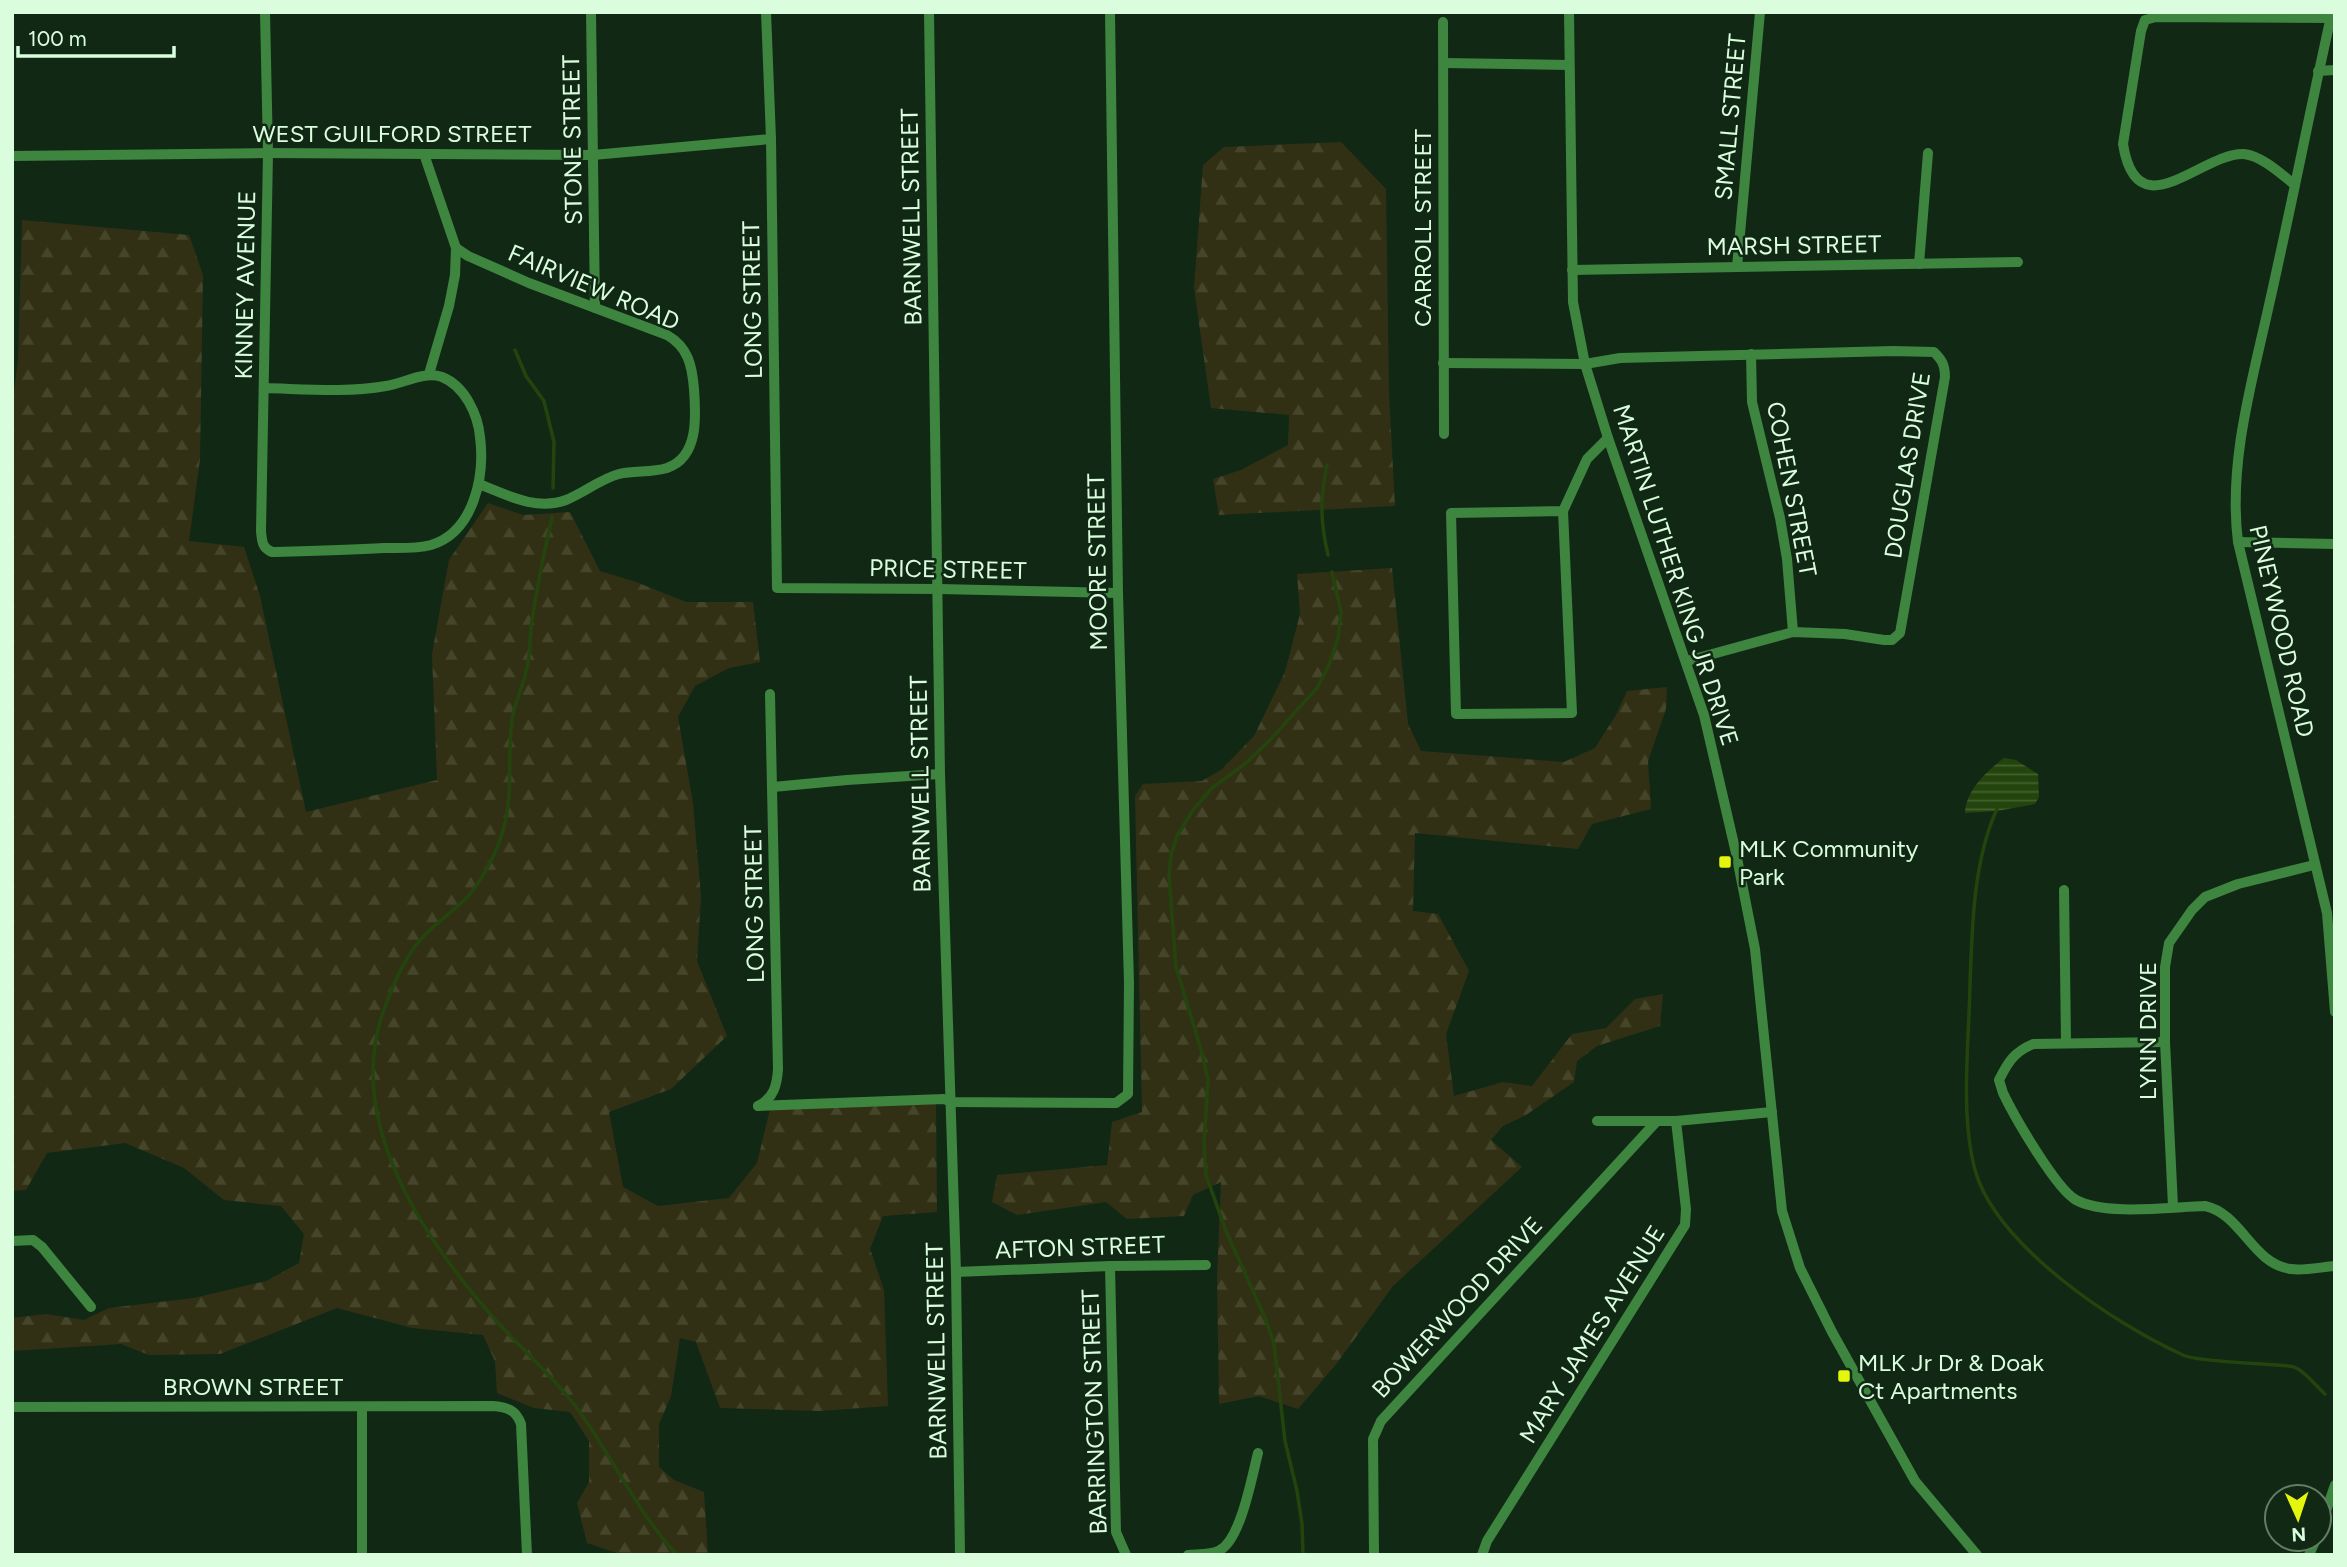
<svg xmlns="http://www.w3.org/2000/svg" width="2347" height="1567" viewBox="0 0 2347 1567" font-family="Figtree,sans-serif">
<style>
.forest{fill:url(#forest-firs)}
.water{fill:url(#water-rules)}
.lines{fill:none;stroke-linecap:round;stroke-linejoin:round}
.stream{stroke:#23450d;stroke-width:3.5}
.minor{stroke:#3e853f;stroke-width:10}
.poi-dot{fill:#e4f60d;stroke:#112815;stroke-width:2.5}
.labels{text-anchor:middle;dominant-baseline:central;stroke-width:5;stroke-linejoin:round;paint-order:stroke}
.street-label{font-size:24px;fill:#dafedd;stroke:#112815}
.poi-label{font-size:24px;fill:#dafedd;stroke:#112815;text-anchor:start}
</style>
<defs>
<pattern id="forest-firs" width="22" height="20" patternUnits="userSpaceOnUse" patternTransform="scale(1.75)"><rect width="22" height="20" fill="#323014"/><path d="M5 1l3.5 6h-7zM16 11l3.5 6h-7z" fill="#45452a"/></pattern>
<pattern id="water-rules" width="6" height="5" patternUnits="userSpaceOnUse" patternTransform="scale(1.75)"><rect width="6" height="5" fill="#23450d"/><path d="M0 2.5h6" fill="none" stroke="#426130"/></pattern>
</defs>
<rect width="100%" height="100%" fill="#112815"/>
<g class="forest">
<path d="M1341 142 1386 189 1389 394 1395 506 1219 515 1213 479 1241 470 1288 445 1289 415 1211 408 1194 288 1203 165 1224 147Z"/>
<path d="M22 220 189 235 203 275 200 459 189 541 244 547 260 596 306 812 437 780 432 654 449 560 488 503 523 515 570 512 600 571 636 582 686 602H753L760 662 729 668 695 686 678 717 693 803 701 897 697 961 727 1036 671 1089 609 1112 623 1187 658 1206 729 1198 757 1163 770 1109 936 1104 937 1212 883 1216 870 1249 884 1290 888 1406 820 1411 720 1408 696 1342 680 1338 671 1396 659 1424V1467L674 1480 704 1492 708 1555H623L587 1543 577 1503 589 1482V1441L570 1412 534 1408 497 1393 495 1361 483 1335 412 1328 337 1308 220 1354 149 1355 121 1344 12 1351V1318L46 1314 84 1320 109 1308 194 1298 266 1281 299 1263 304 1234 281 1206 224 1200 184 1168 125 1143 47 1153 26 1190 12 1191V406L18 360Z"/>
<path d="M1392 568 1408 724 1421 751 1564 762 1595 748 1616 715 1627 691 1667 687 1666 709 1648 761 1651 809 1592 824 1578 849 1415 833 1413 911 1438 914 1469 971 1446 1034 1454 1096 1503 1082 1532 1086 1572 1034 1606 1028 1635 999 1663 994 1660 1026 1597 1046 1577 1061 1574 1082 1526 1115 1503 1126 1491 1140 1522 1167 1393 1286 1337 1363 1298 1409 1259 1396 1219 1404 1217 1277 1221 1182 1193 1195 1184 1216 1127 1219 1106 1202 1017 1215 992 1202 997 1175 1107 1165 1112 1122 1142 1112 1135 796 1143 784 1202 781 1221 770 1254 736 1285 672 1300 614 1297 574Z"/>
</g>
<path class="water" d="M2004 758 2016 760 2038 774 2039 797 2035 804 1997 811 1965 813C1965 791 1988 770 2004 758Z"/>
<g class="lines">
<g class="stream">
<path d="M515 350 526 376 544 401 554 442 553 488"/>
<path d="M1327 465C1320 499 1320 521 1328 555"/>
<path d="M552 517C544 553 536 590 531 628 530 639 530 651 528 663 525 681 517 697 513 714 506 752 514 790 504 827 498 850 484 877 469 895 456 910 435 923 421 939 405 957 393 985 385 1007 341 1121 427 1244 500 1325 526 1353 554 1378 577 1408 612 1456 637 1512 677 1555"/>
<path d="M1997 809C1973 861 1972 929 1970 985 1969 1042 1960 1114 1975 1170 1996 1245 2114 1324 2183 1355 2198 1362 2257 1363 2277 1365 2284 1366 2293 1365 2298 1369 2308 1375 2316 1386 2325 1394"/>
<path d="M1303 1555 1302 1524 1297 1491 1285 1441 1274 1344 1266 1320 1226 1231 1206 1175 1204 1142 1208 1080 1202 1053 1176 967 1169 876 1171 855 1177 836 1193 810 1212 788 1246 763 1269 741 1317 688 1329 665 1338 638 1341 612 1332 572"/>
</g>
<g class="minor">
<path d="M591 12 595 308"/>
<path d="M766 12 771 139 777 588 939 589 1118 593"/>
<path d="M929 12 940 774 956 1272 960 1555"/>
<path d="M1569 12 1573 302 1585 364 1608 438 1704 715 1736 853 1755 949 1782 1211 1800 1268 1832 1332 1915 1481 1977 1555"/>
<path d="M2332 12C2310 110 2291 208 2269 305 2252 382 2228 463 2238 542L2327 913 2335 1012"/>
<path d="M1443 22 1444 434"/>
<path d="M1444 63 1569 65"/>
<path d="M2318 71 2335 70"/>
<path d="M424 154 456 248 455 275 449 306 429 374"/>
<path d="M12 156 268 153 593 155 771 139"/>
<path d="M2295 185C2281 174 2262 156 2244 154 2202 152 2137 232 2123 144L2141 31 2145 20 2156 17 2330 18"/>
<path d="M456 248 468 256 529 283 667 335C688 347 692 365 694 389 696 416 699 457 667 468 651 473 634 470 619 474 600 479 584 493 566 500 536 511 507 495 479 484"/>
<path d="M1919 264 1928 153"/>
<path d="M1737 267 1760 12"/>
<path d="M1572 270 2018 262"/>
<path d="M1751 354 1752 402 1780 518 1787 559 1793 632"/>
<path d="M1443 363 1585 364 1620 358 1893 351 1934 352C1942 360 1945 365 1945 377L1900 633 1892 640H1884L1845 634 1793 632 1687 661"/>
<path d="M264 388C304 389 346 393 386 386 404 383 424 371 442 377 465 386 478 415 480 437 485 476 474 532 431 545 416 549 399 548 384 548 347 550 309 551 272 552 262 548 262 541 261 531L268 153 265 12"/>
<path d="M1563 511 1451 513 1456 714 1572 713 1563 511 1587 459 1608 438"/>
<path d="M2238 542 2335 544"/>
<path d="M773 787 847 780 940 774"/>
<path d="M2064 890 2066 1042"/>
<path d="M2165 1042 2033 1044C2014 1052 2008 1062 1999 1080L2003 1093C2014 1116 2056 1189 2076 1200 2106 1216 2169 1207 2205 1206 2242 1214 2252 1264 2291 1269 2304 1271 2321 1267 2335 1266"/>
<path d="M758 1106 944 1099 951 1102 1116 1103 1128 1094 1129 983 1118 593 1110 12"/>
<path d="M758 1106C774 1098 777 1085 778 1069L770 694"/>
<path d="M1597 1121H1676L1772 1112"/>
<path d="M2173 1206 2165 1042V967L2169 943 2192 910 2205 897 2238 884 2314 865"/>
<path d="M12 1241 33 1240 42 1247 91 1307"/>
<path d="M1110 1266 1116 1532 1126 1555"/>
<path d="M956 1272 1110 1266 1206 1265"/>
<path d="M12 1407 493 1406C507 1407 516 1410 521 1424L527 1555"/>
<path d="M2319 1531 2335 1485"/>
<path d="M362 1555V1407"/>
<path d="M1188 1555C1198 1554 1211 1555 1220 1550 1241 1539 1252 1476 1258 1453"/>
<path d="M1374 1555 1373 1439 1381 1421 1656 1122"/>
<path d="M1482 1555 1487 1541 1685 1225 1686 1209 1676 1121"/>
<path d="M2309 1555 2316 1539"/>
</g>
</g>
<g class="poi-dot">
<rect x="1718" y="855" width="14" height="14" rx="3.5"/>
<rect x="1837" y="1369" width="14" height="14" rx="3.5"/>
</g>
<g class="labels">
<g class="street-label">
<text transform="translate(1730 117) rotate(-85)">SMALL STREET</text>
<text x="392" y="133">WEST GUILFORD STREET</text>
<text transform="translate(572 140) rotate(-91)">STONE STREET</text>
<text transform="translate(911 217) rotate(-91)">BARNWELL STREET</text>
<text transform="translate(1422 228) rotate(-90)">CARROLL STREET</text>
<text transform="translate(1794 245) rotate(-1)">MARSH STREET</text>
<text transform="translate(245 285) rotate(-89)">KINNEY AVENUE</text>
<text transform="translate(594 287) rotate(23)">FAIRVIEW ROAD</text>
<text transform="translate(752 300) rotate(-91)">LONG STREET</text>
<text transform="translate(1907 465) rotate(-81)">DOUGLAS DRIVE</text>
<text transform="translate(1792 489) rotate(79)">COHEN STREET</text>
<text transform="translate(1097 562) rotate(-91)">MOORE STREET</text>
<text transform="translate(948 569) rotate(1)">PRICE STREET</text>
<text transform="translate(1676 575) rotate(72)">MARTIN LUTHER KING JR DRIVE</text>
<text transform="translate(2282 631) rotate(77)">PINEYWOOD ROAD</text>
<text transform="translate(920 784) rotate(-91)">BARNWELL STREET</text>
<text transform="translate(754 904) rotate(-91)">LONG STREET</text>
<text transform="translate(2147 1031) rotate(-90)">LYNN DRIVE</text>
<text transform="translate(1080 1247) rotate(-2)">AFTON STREET</text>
<text transform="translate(1457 1307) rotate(-47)">BOWERWOOD DRIVE</text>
<text transform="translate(1592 1334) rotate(-58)">MARY JAMES AVENUE</text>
<text transform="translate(936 1351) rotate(-91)">BARNWELL STREET</text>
<text x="253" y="1386">BROWN STREET</text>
<text transform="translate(1094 1412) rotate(-92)">BARRINGTON STREET</text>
</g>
<g class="poi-label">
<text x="1739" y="848">MLK Community<tspan x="1739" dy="28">Park</tspan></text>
<text x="1858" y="1362">MLK Jr Dr &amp; Doak<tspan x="1858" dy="28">Ct Apartments</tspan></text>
</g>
</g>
<rect width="2347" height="1567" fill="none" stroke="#dafedd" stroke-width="28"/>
<g transform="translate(2298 1518) rotate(177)"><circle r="33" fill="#112815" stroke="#617e65" stroke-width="2"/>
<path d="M0-5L12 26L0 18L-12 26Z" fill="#e4f60d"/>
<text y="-10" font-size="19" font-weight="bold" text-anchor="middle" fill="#dafedd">N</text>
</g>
<path d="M18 46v10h156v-10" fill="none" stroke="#dafedd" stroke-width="3.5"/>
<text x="28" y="46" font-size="21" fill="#dafedd" stroke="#112815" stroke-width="5" paint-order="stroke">100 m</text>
</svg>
